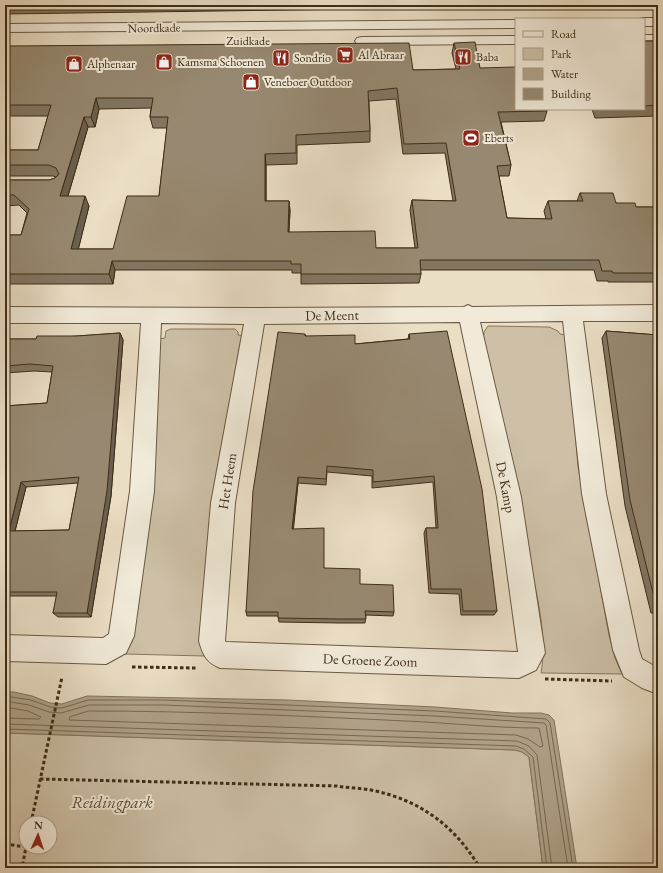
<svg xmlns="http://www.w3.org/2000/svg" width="663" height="873" viewBox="0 0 663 873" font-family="'EB Garamond',serif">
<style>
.green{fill:#cdc0a7;stroke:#86765e;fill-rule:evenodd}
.water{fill:#b0a28a;stroke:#82735c}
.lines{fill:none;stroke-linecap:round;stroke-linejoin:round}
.shore{stroke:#776850;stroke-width:1}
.minor-casing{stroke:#695942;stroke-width:2}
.path{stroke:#3e2d16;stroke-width:3;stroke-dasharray:3.5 2.5;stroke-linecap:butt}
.minor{fill:#f1ead9;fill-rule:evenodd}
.wall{fill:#827661;stroke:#3e2d16;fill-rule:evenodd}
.shaded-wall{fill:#6a604f;stroke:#3e2d16}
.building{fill:#978971;stroke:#3e2d16;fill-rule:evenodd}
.labels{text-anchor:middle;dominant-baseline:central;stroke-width:4;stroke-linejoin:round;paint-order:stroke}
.far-street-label{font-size:12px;fill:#3e2d16;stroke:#f1ead9}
.far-poi-label{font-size:12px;fill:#3e2d16;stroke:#f1ead9;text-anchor:start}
.street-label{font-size:14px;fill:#3e2d16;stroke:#f1ead9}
.near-park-label{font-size:17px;font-style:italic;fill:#5b4a33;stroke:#f1ead9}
</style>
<rect width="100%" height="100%" fill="#eadec5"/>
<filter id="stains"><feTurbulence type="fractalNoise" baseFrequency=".005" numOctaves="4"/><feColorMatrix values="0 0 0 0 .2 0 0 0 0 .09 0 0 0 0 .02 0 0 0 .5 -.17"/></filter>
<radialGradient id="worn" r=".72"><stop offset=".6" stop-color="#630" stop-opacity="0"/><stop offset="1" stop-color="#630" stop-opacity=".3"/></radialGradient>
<g class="green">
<path d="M488 326 549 327 558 331 560 334 567 335 578 467 609 635 615 658 622 674 541 673C549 629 531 572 522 529 508 465 494 400 479 336L484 335V332Z"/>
<path d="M171 329H235L238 332V335L245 336 201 643 204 656 125 654 132 642 135 627 158 339 165 338 166 331Z"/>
<path d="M5 733 515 750 522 752 529 757 543 868H5ZM26 823H50V847H26Z"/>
</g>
<path class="water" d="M5 692H14L32 696 50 703 62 704 87 696 287 700 435 707 512 713H541L549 715 554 720 577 868H543L529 757 522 752 515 750 5 733Z"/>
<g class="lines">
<g class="shore">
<path d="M5 696 31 700 50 707 62 708 88 700H163L435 711 546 719 550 723 573 868"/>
<path d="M5 701 29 705 49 712 61 713 89 705H163L435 716 544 723 546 725 568 868"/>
<path d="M5 707 28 711 41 717 39 719 5 718"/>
<path d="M89 711C195 711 300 716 406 721 451 723 495 728 539 728L543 746 540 747 528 739 516 735 69 720 70 717Z"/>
<path d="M5 724 517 741 529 746 537 755 552 868"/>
<path d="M5 729 516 746 524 749 533 757 547 868"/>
</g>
<g class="minor-casing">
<g id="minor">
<path d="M644 18H658V26H644V19H639Z"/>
<path d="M516 20V28L5 32V24Z"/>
<rect x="644" y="35" width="14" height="8"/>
<path d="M516 36V44L362 45 357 44 355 41 357 38 362 37Z"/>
<path d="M468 305 472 307 658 305V321H583L606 494 639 650 642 659 658 668V694L642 688 624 677 613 650 582 494 563 321 480 322 521 497 545 653 536 670 519 678 220 668C206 662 203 655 199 641L211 503 244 324 161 323 154 491 134 636 126 653 106 664 5 661V635L103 638 109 634 130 491 141 323H5V307L255 308 464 307ZM460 322 497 497 518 652 226 642 225 641 235 503 264 324Z"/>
</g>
</g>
<g class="path">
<path d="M132 667 197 668"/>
<path d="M545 679 612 681"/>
<path d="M40 779 337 786C348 788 360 788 371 790 420 800 454 825 480 868"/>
<path d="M31 823 62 677"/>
<path d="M5 844 26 847 22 868"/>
</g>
<use href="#minor" class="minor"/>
</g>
<g class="wall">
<path d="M5 5H633L632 7 428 8 5 14Z"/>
<path d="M644 41H658V116L595 118 592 109H644Z"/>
<path d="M454 43 480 68 547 111 544 121 501 122 511 165 509 176H499L507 218 546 219 544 211 548 201H577L580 193 616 203 636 207H658V282H608V281H597L594 270H420L421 274 419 283 301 284V273H292V270H115L113 284H5V235H21L27 213 19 205 5 206V180H49L55 178 56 177 53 176H5V150H38L48 116H5V46L413 70 456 69 452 53ZM396 99 403 154 445 153 453 201 412 200 410 210 415 248H376L289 232 290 211 289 201H266V165L297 164V145L370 142V131L369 101ZM151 108 150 117 153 128H167L159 196 113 249H78L89 206 68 196 88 127H95L99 109Z"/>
<path d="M606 331 658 335V613H651L625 506 602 338Z"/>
<path d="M120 333 123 340 111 496 91 617H58L53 613 57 596H5V406L47 403 52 372 34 371 5 373V339H36ZM78 483 69 530 15 531 26 487Z"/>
<path d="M305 334V336L355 344 408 339 409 334 497 611 494 615H461L459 594 429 593 424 533 426 528H436L433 482 372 488V476L327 472 326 485 298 483 293 529 324 568 360 584 394 612 393 616 366 615 365 623H338L279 622 278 616H247L246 612Z"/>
</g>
<g class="shaded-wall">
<path d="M96 98 99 109 95 127 91 117Z"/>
<path d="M84 117 88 127 65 206 60 196Z"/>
<path d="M265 154 266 165V211L265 201Z"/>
<path d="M85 196 89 206 76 259 71 249Z"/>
<path d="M289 201 290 211 288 242V232Z"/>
<path d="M112 261 115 270 113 284 109 274Z"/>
<path d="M120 333 123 340 111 496 91 617 87 613Z"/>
<path d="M298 477V483L293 534 292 529Z"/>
<path d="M21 482 26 487 14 535 9 531Z"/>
</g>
<g class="building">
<path d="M644 41H658V105L644 106Z"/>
<path d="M475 42 480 68 516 67V109H547V111L498 112 511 165 497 166 507 218 552 219 548 201H583L580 193H613L616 203H635L636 207H658V273H613L612 271H602L599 260H420L421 274H301V264H291V261H112L109 274H5V235H21L29 209 14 195H5V180H49L55 178 59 174 56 168 49 165H5V150H38L51 105H5V46L409 43 413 70 460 69 454 43ZM397 88 404 144 446 143 456 201 412 200 418 248H376L375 231 288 232 289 201H265V154L296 153V135L370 131 368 91ZM96 98H153L150 117H168L159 196H127L113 249H71L85 196H60L84 117H91Z"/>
<path d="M447 331 482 489 497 611H463L461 589H431L426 528H438L434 476 373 482V470L327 466 326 479 298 477 292 529 324 528V568L360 569V584L393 585 394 612 365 611 366 619H338L278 618V612H246L253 491 278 332 305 334V336L355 335V344L410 339 409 334Z"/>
<path d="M606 331 658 335V609H657L630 500Z"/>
<path d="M120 333 107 491 87 613H53L57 592H5V406L47 403 53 366 30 364 5 366V339H36L37 336H76ZM79 477 69 530 9 531 21 482Z"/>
</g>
<defs>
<g id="supermarket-square" transform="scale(0.9)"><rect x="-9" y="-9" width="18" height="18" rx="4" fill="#8f2418" stroke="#f1ead9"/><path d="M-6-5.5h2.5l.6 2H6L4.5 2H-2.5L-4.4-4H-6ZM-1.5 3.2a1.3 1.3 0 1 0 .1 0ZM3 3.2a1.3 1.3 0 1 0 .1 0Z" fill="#fff"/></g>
<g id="restaurant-square" transform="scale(0.9)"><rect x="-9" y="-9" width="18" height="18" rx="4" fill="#8f2418" stroke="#f1ead9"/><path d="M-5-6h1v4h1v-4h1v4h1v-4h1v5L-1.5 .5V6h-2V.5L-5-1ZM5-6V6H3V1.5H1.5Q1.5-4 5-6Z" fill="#fff"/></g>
<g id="shop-square" transform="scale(0.9)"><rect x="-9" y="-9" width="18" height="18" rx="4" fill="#8f2418" stroke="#f1ead9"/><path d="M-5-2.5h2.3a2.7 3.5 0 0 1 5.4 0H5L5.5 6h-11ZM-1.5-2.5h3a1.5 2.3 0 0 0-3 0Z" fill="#fff"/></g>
<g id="stadium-square" transform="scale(0.9)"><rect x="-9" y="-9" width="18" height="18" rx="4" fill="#8f2418" stroke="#f1ead9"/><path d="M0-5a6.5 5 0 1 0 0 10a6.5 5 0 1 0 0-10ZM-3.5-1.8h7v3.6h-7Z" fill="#fff"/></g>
</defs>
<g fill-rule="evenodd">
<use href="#supermarket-square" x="345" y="55"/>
<use href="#restaurant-square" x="463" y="57"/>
<use href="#restaurant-square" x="281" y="58"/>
<use href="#shop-square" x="164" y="62"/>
<use href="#shop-square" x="74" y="64"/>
<use href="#shop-square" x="251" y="82"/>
<use href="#stadium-square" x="471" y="138"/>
</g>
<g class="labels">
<g class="far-street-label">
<text transform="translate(154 28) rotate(-1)">Noordkade</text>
<text x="248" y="41">Zuidkade</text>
</g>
<g class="far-poi-label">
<text x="358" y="55">Al Abraar</text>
<text x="476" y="57">Baba</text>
<text x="294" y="58">Sondrio</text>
<text x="177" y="62">Kamsma Schoenen</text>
<text x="87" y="64">Alphenaar</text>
<text x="264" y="82">Veneboer Outdoor</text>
<text x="484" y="138">Eberts</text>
</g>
<g class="street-label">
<text transform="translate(332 315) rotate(-1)">De Meent</text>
<text transform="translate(227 481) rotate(-81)">Het Heem</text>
<text transform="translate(506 487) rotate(79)">De Kamp</text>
<text transform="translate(370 660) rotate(2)">De Groene Zoom</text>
</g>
<g class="near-park-label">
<text x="112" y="802">Reidingpark</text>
</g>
</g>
<rect width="663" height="873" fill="none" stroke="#eadec5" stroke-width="20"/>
<rect x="6" y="6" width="651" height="861" fill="none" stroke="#3e2d16" stroke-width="2"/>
<rect x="10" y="10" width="643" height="853" fill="none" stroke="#3e2d16"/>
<rect x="515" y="18" width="130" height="92" fill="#f1ead9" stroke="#a99e8b"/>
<rect x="523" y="31" width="20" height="6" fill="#f1ead9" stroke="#a99e8b"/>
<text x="551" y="38" font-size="12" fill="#3e2d16">Road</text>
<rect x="523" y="48" width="20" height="12" fill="#cdc0a7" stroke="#a99e8b"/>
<text x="551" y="58" font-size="12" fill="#3e2d16">Park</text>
<rect x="523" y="68" width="20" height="12" fill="#b0a28a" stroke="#a99e8b"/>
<text x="551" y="78" font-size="12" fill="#3e2d16">Water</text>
<rect x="523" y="88" width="20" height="12" fill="#978971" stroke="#a99e8b"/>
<text x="551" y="98" font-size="12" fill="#3e2d16">Building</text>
<g transform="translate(38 835) rotate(3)"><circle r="19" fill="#f1ead9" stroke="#a99e8b"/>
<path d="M0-3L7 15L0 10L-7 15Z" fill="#8f2418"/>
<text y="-6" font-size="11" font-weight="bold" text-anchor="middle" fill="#3e2d16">N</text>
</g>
<rect width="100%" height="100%" filter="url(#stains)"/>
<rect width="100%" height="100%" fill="url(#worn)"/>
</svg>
